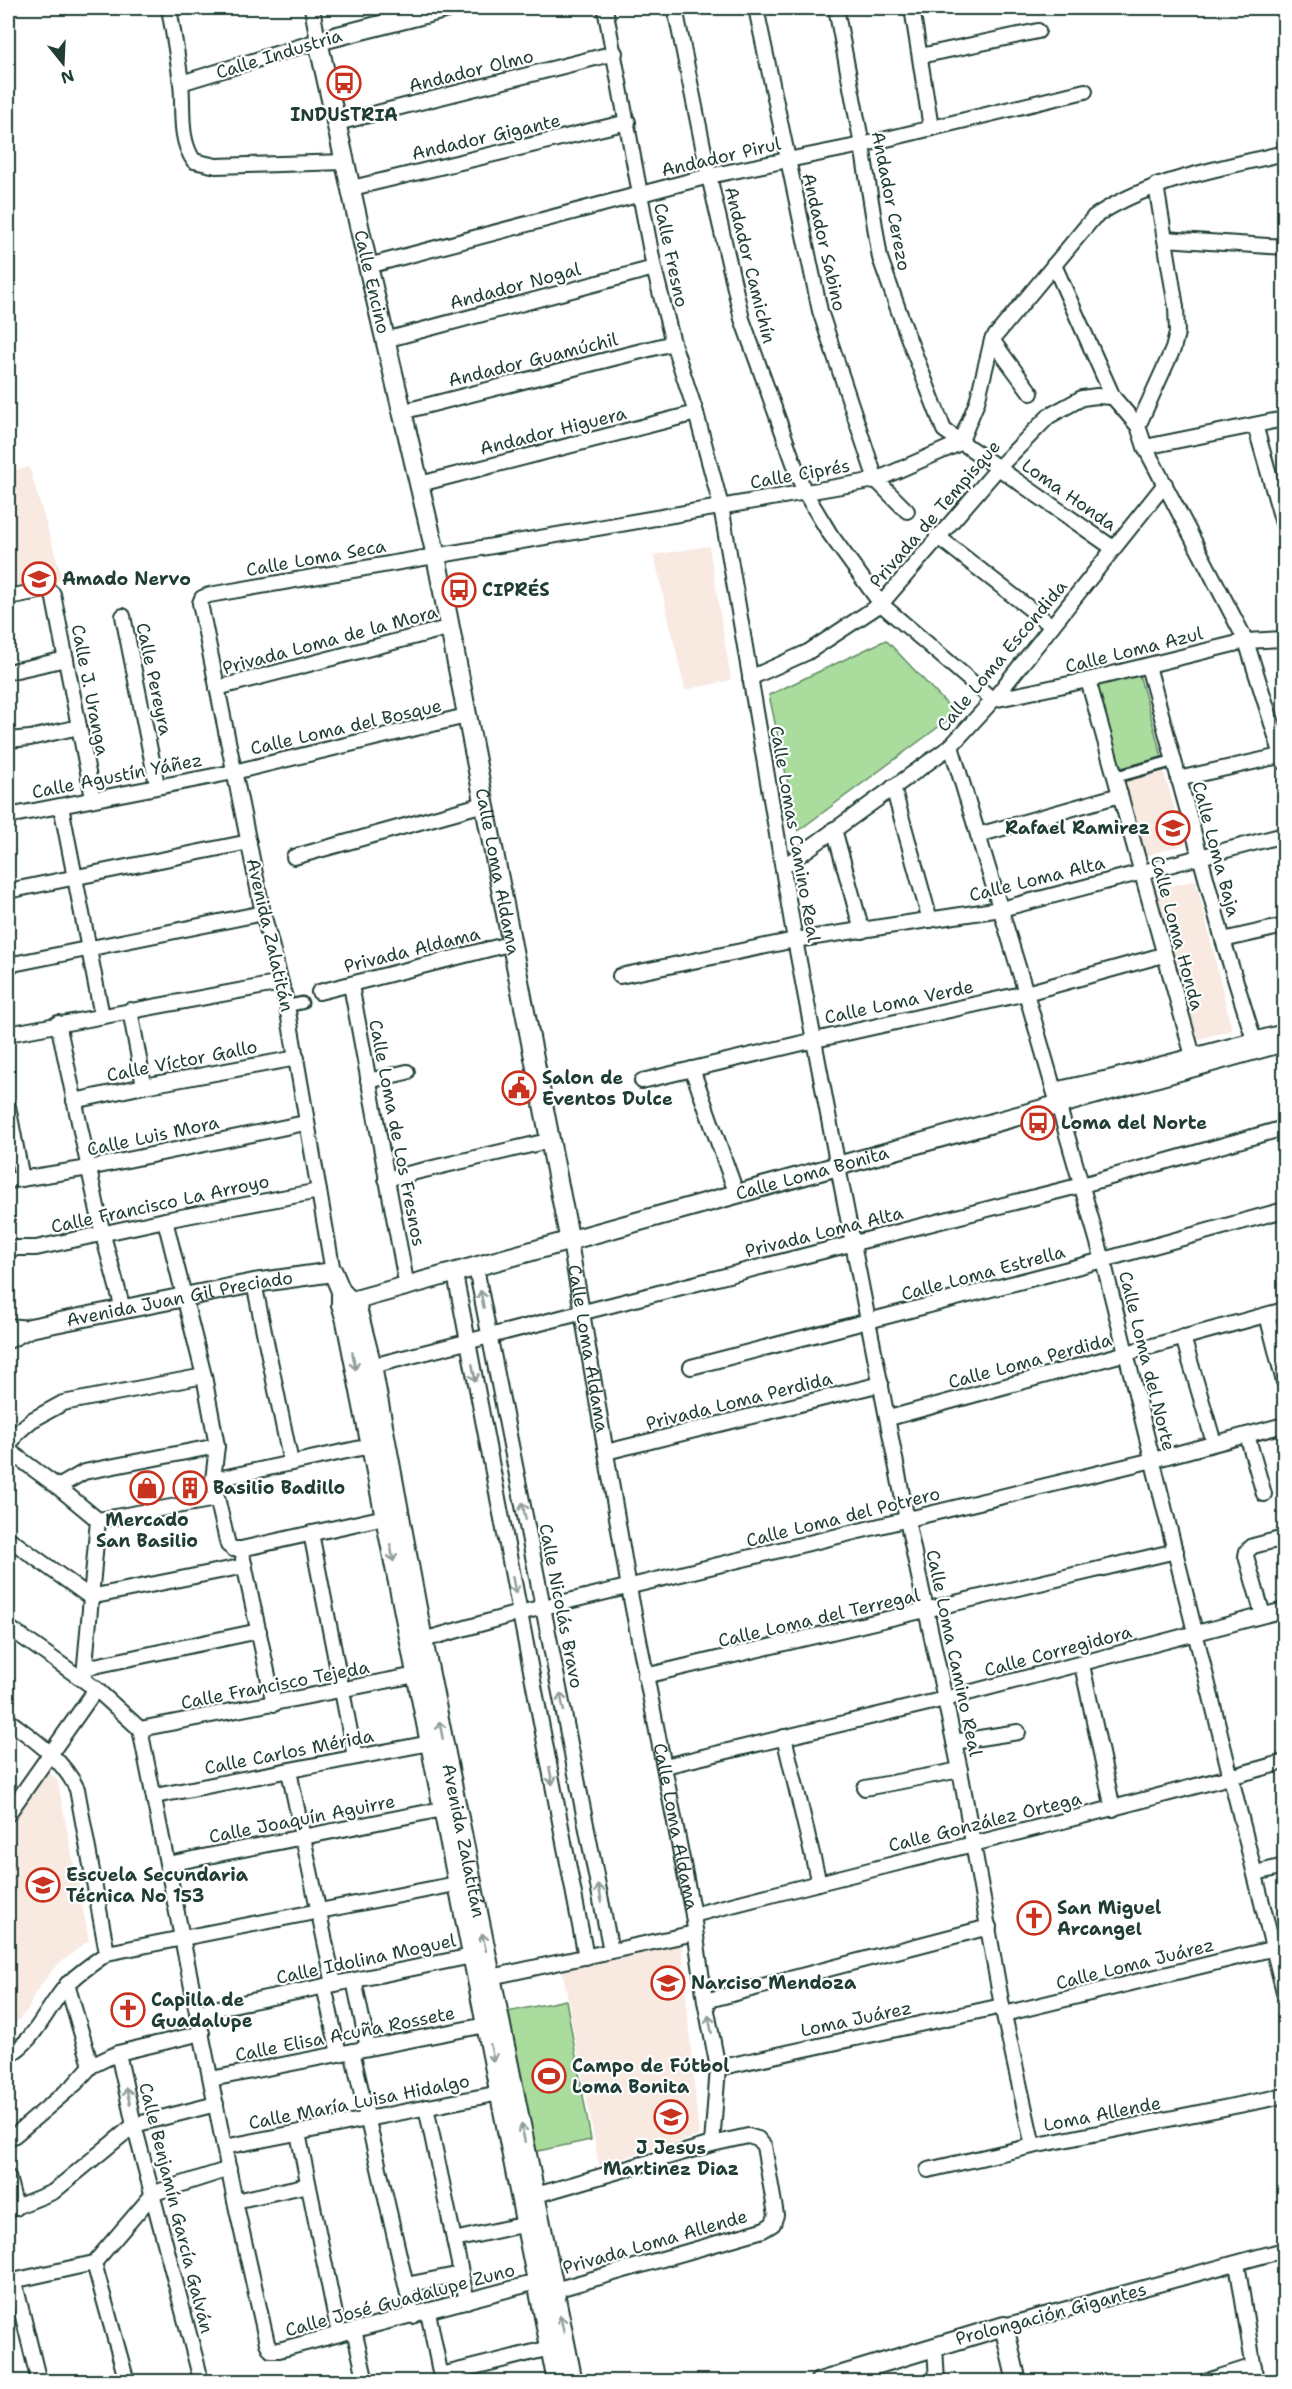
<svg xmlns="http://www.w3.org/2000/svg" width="1292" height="2389" viewBox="0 0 1292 2389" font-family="'Shantell Sans',sans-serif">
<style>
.built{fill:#f8e9e1}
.green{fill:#a9dc9d;stroke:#648c68;stroke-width:1.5}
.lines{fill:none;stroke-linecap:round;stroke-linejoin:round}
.pedestrian-casing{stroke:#1f3d34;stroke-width:15}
.minor-casing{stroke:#1f3d34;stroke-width:18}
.tertiary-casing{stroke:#1f3d34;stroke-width:22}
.pedestrian{stroke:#fff;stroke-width:10}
.minor{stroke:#fff;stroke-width:14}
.tertiary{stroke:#fff;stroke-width:18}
.oneway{stroke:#8f9e9a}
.labels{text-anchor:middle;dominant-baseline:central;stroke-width:4.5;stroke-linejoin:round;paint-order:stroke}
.street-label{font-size:18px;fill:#1f3d34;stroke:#fff}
.poi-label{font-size:18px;font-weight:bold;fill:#1f3d34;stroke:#fff;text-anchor:start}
</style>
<rect width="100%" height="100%" fill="#fff"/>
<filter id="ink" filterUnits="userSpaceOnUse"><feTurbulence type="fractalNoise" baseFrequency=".0167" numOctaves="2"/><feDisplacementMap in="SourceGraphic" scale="12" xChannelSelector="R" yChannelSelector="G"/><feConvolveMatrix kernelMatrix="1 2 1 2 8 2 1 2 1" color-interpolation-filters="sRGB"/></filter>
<g filter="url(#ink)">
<g class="built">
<path d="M29 467 63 580 8 591V472Z"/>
<path d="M709 546 731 680 685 690 654 555Z"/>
<path d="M1162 766 1185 844 1142 857 1118 779Z"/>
<path d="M1196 880 1232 1030 1191 1041 1150 891Z"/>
<path d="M48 1772 57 1779 89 1940 55 1967 34 1994 29 2008 8 2032V1830Z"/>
<path d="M681 1941 699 2136 599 2165 562 1968Z"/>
</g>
<g class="green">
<path d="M886 640 956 714 798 831 769 695Z"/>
<path d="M1139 674 1163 761 1118 774 1092 686Z"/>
<path d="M566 2000 591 2140 533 2152 507 2012Z"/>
</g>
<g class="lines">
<g class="pedestrian-casing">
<g id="pedestrian">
<path d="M1115 777 1173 761"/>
<path d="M287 1006 302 1003"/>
</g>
</g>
<g class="minor-casing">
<g id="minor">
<path d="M169 8C173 32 178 58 181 83 184 109 178 138 194 161L216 166 346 162"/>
<path d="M605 8 654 268 673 343 696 413 721 506 795 940 838 1167 907 1520 960 1770 1002 2006 1033 2146"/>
<path d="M675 8 709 176 742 319 804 491 830 534 881 604 993 700 1088 680 1246 641 1284 639"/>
<path d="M756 8 820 311 876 480 907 511"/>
<path d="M836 8 862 145 880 258 908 337 944 430 1113 548"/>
<path d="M912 8 931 128"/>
<path d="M920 56 1038 31"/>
<path d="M181 83 318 41 312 8"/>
<path d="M337 123 615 53"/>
<path d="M352 188 628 122"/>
<path d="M1165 239 1284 247"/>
<path d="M1054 265 1113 397 1138 426 1145 447 1246 641 1284 762"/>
<path d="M368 266 709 176 862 145 1085 91"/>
<path d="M385 340 654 268"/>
<path d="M992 340 1031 393"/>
<path d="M401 412 673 343"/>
<path d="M1255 425 1284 527"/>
<path d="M1138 426 1173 349 1177 333 1176 307 1156 185"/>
<path d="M1145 447 1284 419"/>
<path d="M420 484 696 413"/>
<path d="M937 536 1052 626"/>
<path d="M8 597 45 590H49L53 594 93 798"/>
<path d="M123 616 157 785"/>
<path d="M1148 666 1223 940 1254 1040"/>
<path d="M8 672 66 659"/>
<path d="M750 678 808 652 881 604 999 467 1049 416 1082 398 1097 396 1113 397"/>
<path d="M1088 680 1193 1056"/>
<path d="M217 688 451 627"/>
<path d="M8 740 30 738 79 727"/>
<path d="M951 746 1026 993 1103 1260 1284 1992"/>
<path d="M1178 779 1284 755"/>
<path d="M893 787 930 920"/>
<path d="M61 806 102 1016"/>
<path d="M8 816 234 772 466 716"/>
<path d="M834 829 862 931"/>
<path d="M978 835 1120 795"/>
<path d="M294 857 484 804"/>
<path d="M783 867 951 746 993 700 1165 484"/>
<path d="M8 891 249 842"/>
<path d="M1223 940 1284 926"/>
<path d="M8 965 263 913"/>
<path d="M620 976 795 940 1001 909 1284 835"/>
<path d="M351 985 407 1287"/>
<path d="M319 992 513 943"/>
<path d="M130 1010 144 1086"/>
<path d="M58 1023 103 1235 123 1309"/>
<path d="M8 1034 281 983"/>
<path d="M692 1069 737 1195"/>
<path d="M368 1081 407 1072"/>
<path d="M642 1081 815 1040 1026 993 1163 955"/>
<path d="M1054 1090 1113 1077 1284 1032"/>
<path d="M74 1101 144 1086 297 1058"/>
<path d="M8 1106 22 1179"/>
<path d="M386 1179 552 1140"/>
<path d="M8 1181 89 1168 305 1123"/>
<path d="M165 1220 204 1376 217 1446 213 1480 228 1545 233 1549H241L385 1517"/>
<path id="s1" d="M570 1242 629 1588 693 1915 705 2001 718 2068 712 2144"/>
<path d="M8 1248H36L165 1220 319 1191"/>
<path d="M476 1268 611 1951"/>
<path d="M333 1272 287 1006 263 913 200 603 202 598 209 595 876 480 960 443 977 402 992 340 1094 217C1150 179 1220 169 1284 153"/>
<path d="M455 1274 586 1957"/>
<path d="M254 1283 291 1463"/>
<path d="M1267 1315 1284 1382"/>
<path d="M8 1326 30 1328"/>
<path d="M1183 1337 1214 1443"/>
<path d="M372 1366 1082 1185 1284 1128"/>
<path d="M691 1367 1103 1260 1284 1210"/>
<path d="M889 1418 1284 1310"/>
<path d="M1247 1435 1264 1494"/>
<path d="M8 1448 17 1433 32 1420 63 1403 204 1376"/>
<path d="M8 1450 58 1487 98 1520"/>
<path d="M606 1452 881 1384"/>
<path d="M213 1480 370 1446"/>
<path d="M58 1487 84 1472 217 1446"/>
<path d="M98 1520 216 1499"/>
<path d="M311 1533 355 1757"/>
<path d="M8 1538 90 1597 245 1566"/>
<path d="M243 1559 274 1704"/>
<path d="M1263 1615 1246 1556 1247 1551 1253 1546 1284 1538"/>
<path d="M8 1627 96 1689 140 1729 235 2201 267 2343 271 2350H279L537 2282"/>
<path d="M416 1642 519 1613 1153 1460 1284 1425"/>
<path d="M1082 1665 1113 1809"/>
<path d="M85 1668 259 1631"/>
<path d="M84 1676 98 1520"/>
<path d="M645 1676 1176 1551"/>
<path d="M8 1720C34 1740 62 1758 77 1789L107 1953"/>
<path d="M140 1729 416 1675"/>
<path d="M784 1737 819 1883"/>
<path d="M954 1742 1018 1732"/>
<path d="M665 1766 945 1699 1284 1610"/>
<path d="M289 1771 334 1984"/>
<path d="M865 1788 960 1770"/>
<path d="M155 1796 430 1743"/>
<path d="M8 1814 96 1689"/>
<path d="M168 1864 443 1809"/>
<path d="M1256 1873 1284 1866"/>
<path d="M693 1915C890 1864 1088 1817 1284 1762"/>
<path d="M491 1977 695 1933"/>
<path d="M354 1980 368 2048"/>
<path d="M67 1984 91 2066"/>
<path d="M324 1986 339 2054"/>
<path d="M705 2001 989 1927"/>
<path d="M198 2012 472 1956"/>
<path d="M1004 2014 1275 1948"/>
<path d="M352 2051 413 2316"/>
<path d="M118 2053 134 2125 199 2372"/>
<path d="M8 2055C35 2042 47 2007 67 1985 78 1973 94 1963 107 1953L466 1882"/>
<path d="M718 2068 1002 2006"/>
<path d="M211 2079 486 2025"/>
<path d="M426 2107 467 2301"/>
<path d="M298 2133 339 2334"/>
<path d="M8 2139 15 2135 75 2084 91 2066 118 2053 202 2033"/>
<path d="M224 2147 500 2093"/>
<path d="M928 2170 1033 2146 1284 2096"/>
<path d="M8 2177 16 2208"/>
<path d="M526 2198 712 2144 748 2136 758 2139 764 2146 776 2215 773 2224 763 2230 555 2290"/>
<path d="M235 2201 308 2185"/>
<path d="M8 2210 53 2192 134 2125 216 2104"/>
<path d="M454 2240 526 2224"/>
<path d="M94 2263 127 2382"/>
<path d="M1237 2263 1256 2382"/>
<path d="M14 2280 39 2382"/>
<path d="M8 2282 94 2263 154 2193 229 2169"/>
<path d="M406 2285 461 2274"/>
<path d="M428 2312 442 2382"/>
<path d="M1004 2326 1284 2250"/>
<path d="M354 2330 366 2382"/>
<path d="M935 2346 937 2382"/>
<path d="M441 2375 550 2348"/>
<path d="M1204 2382 1254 2366"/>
</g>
</g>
<g class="tertiary-casing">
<g id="tertiary">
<path id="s2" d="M448 8 318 41 368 266 436 556 570 1242"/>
<path d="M341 1291V1304L346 1321 557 2382"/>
<path id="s3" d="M341 1304 1284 1042"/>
<path id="s4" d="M8 1339 30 1328 254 1283 333 1272 341 1291 357 1308 372 1366 423 1640 573 2382"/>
<path d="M819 2382 1004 2326 1017 2382"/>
</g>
</g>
<use href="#pedestrian" class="pedestrian"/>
<use href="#minor" class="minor"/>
<use href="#tertiary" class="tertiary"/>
</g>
<defs><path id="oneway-shaft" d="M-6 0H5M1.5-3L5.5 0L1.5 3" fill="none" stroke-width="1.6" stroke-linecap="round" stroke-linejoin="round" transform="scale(1.5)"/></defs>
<g class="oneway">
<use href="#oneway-shaft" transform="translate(482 1299) rotate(-101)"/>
<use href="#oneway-shaft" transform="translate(354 1361) rotate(79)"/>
<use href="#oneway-shaft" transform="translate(474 1373) rotate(79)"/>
<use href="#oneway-shaft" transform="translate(524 1511) rotate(-101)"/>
<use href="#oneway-shaft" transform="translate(392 1553) rotate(79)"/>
<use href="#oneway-shaft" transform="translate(514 1585) rotate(79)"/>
<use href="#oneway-shaft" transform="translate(562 1702) rotate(-101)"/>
<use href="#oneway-shaft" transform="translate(441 1730) rotate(-101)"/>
<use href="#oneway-shaft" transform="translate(551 1776) rotate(79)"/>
<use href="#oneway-shaft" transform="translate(600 1893) rotate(-101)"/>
<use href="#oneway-shaft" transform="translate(484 1942) rotate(-102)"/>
<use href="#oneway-shaft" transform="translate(710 2024) rotate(-101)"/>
<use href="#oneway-shaft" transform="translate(492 2053) rotate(79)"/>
<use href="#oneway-shaft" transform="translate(128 2096) rotate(-103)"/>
<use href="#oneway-shaft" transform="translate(523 2133) rotate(-101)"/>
<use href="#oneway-shaft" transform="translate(562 2324) rotate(-102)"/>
</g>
</g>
<defs>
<g id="bus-ring" transform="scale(1.725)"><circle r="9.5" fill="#fff" stroke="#c8321e" stroke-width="1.5"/><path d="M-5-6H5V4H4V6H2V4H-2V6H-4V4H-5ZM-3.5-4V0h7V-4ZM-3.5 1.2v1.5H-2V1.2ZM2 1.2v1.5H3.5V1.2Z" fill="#c8321e"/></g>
<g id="school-ring" transform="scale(1.725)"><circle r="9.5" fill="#fff" stroke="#c8321e" stroke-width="1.5"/><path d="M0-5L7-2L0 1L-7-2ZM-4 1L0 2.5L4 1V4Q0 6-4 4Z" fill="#c8321e"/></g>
<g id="civic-ring" transform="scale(1.725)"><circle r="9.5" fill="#fff" stroke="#c8321e" stroke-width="1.5"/><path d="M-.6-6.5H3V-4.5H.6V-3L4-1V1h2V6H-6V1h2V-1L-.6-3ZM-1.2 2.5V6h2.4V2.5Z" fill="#c8321e"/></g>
<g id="shop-ring" transform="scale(1.725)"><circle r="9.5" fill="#fff" stroke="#c8321e" stroke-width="1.5"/><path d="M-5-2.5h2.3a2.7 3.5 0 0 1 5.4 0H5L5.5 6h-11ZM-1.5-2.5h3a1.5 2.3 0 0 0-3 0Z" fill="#c8321e"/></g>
<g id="building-ring" transform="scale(1.725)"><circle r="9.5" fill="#fff" stroke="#c8321e" stroke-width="1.5"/><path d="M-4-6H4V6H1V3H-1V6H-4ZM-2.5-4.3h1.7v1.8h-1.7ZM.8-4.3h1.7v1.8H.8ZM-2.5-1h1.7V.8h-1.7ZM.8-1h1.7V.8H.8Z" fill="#c8321e"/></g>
<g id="church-ring" transform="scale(1.725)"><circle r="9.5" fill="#fff" stroke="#c8321e" stroke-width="1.5"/><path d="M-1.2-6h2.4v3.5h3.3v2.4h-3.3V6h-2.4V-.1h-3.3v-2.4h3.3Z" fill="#c8321e"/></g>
<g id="stadium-ring" transform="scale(1.725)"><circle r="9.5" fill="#fff" stroke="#c8321e" stroke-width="1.5"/><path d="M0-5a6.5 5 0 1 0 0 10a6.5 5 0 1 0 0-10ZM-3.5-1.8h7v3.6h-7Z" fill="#c8321e"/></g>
</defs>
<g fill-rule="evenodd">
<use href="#bus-ring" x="344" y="83"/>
<use href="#school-ring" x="39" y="579"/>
<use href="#bus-ring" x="459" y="590"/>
<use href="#school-ring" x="1173" y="828"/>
<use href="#civic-ring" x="519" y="1088"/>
<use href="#bus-ring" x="1038" y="1123"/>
<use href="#shop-ring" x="147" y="1488"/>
<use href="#building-ring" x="190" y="1488"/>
<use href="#school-ring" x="43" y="1885"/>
<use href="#church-ring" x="1034" y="1918"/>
<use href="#school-ring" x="668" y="1983"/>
<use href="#church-ring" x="128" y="2010"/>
<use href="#stadium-ring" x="549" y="2076"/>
<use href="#school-ring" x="671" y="2117"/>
</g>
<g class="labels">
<g class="street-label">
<text transform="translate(279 54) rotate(-17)">Calle Industria</text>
<text transform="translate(471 71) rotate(-14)">Andador Olmo</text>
<text transform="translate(486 137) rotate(-13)">Andador Gigante</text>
<text transform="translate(721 157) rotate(-13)">Andador Pirul</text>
<text transform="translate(891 201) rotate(79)">Andador Cerezo</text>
<text transform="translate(824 242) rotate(77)">Andador Sabino</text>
<text transform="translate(671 255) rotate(78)">Calle Fresno</text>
<text transform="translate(750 265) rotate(76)">Andador Camichín</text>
<text stroke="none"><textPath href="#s2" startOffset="381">Calle Encino</textPath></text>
<text transform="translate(515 286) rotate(-15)">Andador Nogal</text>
<text transform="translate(533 360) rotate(-14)">Andador Guamúchil</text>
<text transform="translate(553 431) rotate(-14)">Andador Higuera</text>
<text transform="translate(800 474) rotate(-10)">Calle Ciprés</text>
<text transform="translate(1069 495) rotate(35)">Loma Honda</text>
<text transform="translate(935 514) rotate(-49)">Privada de Tempisque</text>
<text transform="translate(316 558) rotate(-10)">Calle Loma Seca</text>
<text transform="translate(330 640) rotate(-15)">Privada Loma de la Mora</text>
<text transform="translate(1134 650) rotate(-14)">Calle Loma Azul</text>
<text transform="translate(1002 656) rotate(-50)">Calle Loma Escondida</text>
<text transform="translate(154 679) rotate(78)">Calle Pereyra</text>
<text transform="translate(90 690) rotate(79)">Calle J. Uranga</text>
<text transform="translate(346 727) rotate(-13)">Calle Loma del Bosque</text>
<text transform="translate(117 776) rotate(-11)">Calle Agustín Yáñez</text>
<text transform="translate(795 834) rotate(80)">Calle Lomas Camino Real</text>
<text transform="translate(1216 849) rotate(75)">Calle Loma Baja</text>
<text stroke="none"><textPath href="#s2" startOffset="984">Calle Loma Aldama</textPath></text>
<text transform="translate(1037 879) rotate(-14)">Calle Loma Alta</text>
<text transform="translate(1177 933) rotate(75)">Calle Loma Honda</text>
<text transform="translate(270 935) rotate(77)">Avenida Zalatitán</text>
<text transform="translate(412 950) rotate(-14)">Privada Aldama</text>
<text transform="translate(899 1002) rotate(-12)">Calle Loma Verde</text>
<text transform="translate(182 1061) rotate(-11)">Calle Víctor Gallo</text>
<text transform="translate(397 1133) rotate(79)">Calle Loma de Los Fresnos</text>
<text transform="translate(153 1136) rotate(-12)">Calle Luis Mora</text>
<text stroke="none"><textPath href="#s3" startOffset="489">Calle Loma Bonita</textPath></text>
<text transform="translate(160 1204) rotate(-12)">Calle Francisco La Arroyo</text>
<text transform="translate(824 1232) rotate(-14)">Privada Loma Alta</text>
<text transform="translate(983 1273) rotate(-15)">Calle Loma Estrella</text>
<text stroke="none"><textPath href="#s4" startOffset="177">Avenida Juan Gil Preciado</textPath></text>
<text stroke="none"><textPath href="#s1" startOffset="108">Calle Loma Aldama</textPath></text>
<text transform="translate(1030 1361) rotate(-15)">Calle Loma Perdida</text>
<text transform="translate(1147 1361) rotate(76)">Calle Loma del Norte</text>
<text transform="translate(739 1401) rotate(-14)">Privada Loma Perdida</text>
<text transform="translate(843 1517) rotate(-14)">Calle Loma del Potrero</text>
<text transform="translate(561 1606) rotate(79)">Calle Nicolás Bravo</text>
<text transform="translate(819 1618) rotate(-13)">Calle Loma del Terregal</text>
<text transform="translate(1058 1651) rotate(-15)">Calle Corregidora</text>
<text transform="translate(954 1653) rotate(78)">Calle Loma Camino Real</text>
<text transform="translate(275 1685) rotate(-11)">Calle Francisco Tejeda</text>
<text transform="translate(289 1752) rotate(-11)">Calle Carlos Mérida</text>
<text transform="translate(302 1819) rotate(-11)">Calle Joaquín Aguirre</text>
<text transform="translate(985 1822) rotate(-14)">Calle González Ortega</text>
<text stroke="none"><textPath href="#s1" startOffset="594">Calle Loma Aldama</textPath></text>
<text stroke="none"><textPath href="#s4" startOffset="920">Avenida Zalatitán</textPath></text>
<text transform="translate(366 1959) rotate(-12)">Calle Idolina Moguel</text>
<text transform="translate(1135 1964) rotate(-14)">Calle Loma Juárez</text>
<text transform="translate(856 2019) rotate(-12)">Loma Juárez</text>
<text transform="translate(345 2034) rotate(-11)">Calle Elisa Acuña Rossete</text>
<text transform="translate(359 2102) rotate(-11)">Calle María Luisa Hidalgo</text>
<text transform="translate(1102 2114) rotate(-11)">Loma Allende</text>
<text transform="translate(176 2208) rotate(76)">Calle Benjamín García Galván</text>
<text transform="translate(655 2242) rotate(-16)">Privada Loma Allende</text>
<text transform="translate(400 2300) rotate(-15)">Calle José Guadalupe Zuno</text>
<text transform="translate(1051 2314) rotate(-15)">Prolongación Gigantes</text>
</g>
<g class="poi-label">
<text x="344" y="115" text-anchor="middle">INDUSTRIA</text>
<text x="62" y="579">Amado Nervo</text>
<text x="482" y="590">CIPRÉS</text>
<text x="1150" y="828" text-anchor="end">Rafael Ramirez</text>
<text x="542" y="1078">Salon de<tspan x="542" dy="21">Eventos Dulce</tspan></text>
<text x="1061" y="1123">Loma del Norte</text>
<text x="213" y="1488">Basilio Badillo</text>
<text x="147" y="1520" text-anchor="middle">Mercado<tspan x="147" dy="21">San Basilio</tspan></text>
<text x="66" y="1875">Escuela Secundaria<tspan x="66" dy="21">Técnica No 153</tspan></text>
<text x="1057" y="1908">San Miguel<tspan x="1057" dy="21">Arcangel</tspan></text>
<text x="691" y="1983">Narciso Mendoza</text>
<text x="151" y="2000">Capilla de<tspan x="151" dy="21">Guadalupe</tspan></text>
<text x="572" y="2066">Campo de Fútbol<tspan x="572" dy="21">Loma Bonita</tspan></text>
<text x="671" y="2148" text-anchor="middle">J Jesus<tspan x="671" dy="21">Martinez Diaz</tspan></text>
</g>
</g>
<rect width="1292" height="2389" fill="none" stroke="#fff" stroke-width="30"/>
<rect x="15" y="15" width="1262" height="2359" fill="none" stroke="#1f3d34" stroke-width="2" filter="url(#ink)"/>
<g transform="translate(63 63) rotate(162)" stroke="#ffffff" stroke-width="4.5" paint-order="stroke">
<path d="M0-4.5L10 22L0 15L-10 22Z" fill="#1f3d34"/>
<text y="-9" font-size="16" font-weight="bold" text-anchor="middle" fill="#1f3d34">N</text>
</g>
</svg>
